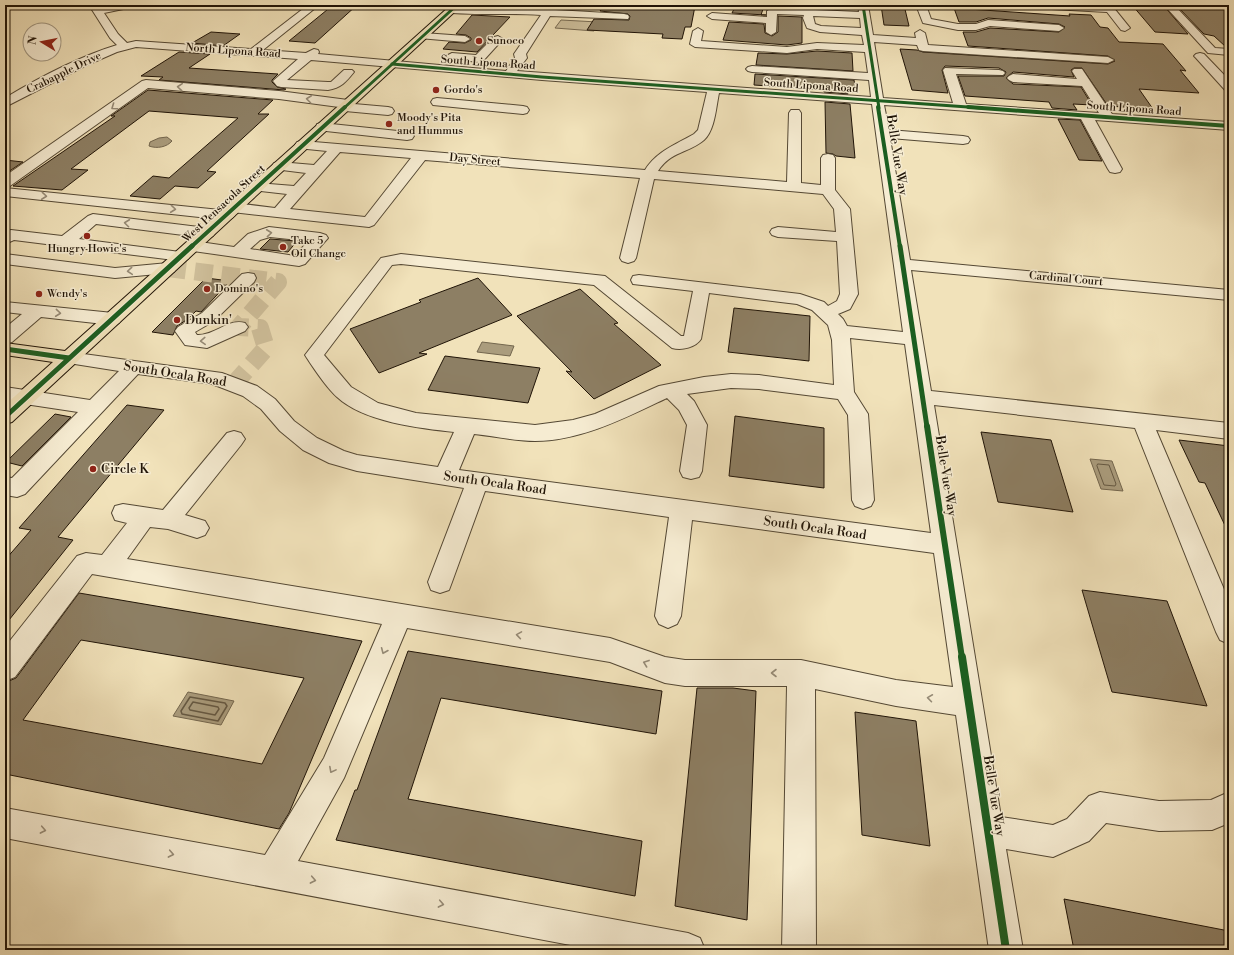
<svg xmlns="http://www.w3.org/2000/svg" width="1234" height="955" viewBox="0 0 1234 955" font-family="'Libre Bodoni',serif">
<style>
.green{fill:#cdbf9c;stroke:#766a52}
.water{fill:#aa9c7d;stroke:#73664e}
.lines{fill:none;stroke-linecap:round;stroke-linejoin:round}
.shore-far1{stroke:#655842;stroke-width:1}
.shore{stroke:#655842;stroke-width:1.5}
.building{fill:#8d7f64;stroke:#201407;fill-rule:evenodd}
.minor-tunnel{stroke:#d2c39f;stroke-width:18;stroke-dasharray:18 9;stroke-linecap:butt}
.minor-casing{stroke:#544834;stroke-width:2}
.major-casing{stroke:#201407;stroke-width:2}
.minor{fill:#f6ecd2;fill-rule:evenodd}
.major{fill:#f1e2ba;fill-rule:evenodd}
.cycleway-far4-casing{stroke:#f6ecd2;stroke-width:4}
.cycleway-far3-casing{stroke:#f6ecd2;stroke-width:5.5}
.cycleway-far2-casing{stroke:#f6ecd2;stroke-width:7}
.cycleway-far1-casing{stroke:#f6ecd2;stroke-width:9}
.cycleway-casing{stroke:#f6ecd2;stroke-width:11}
.cycleway-far4{stroke:#1b5e20;stroke-width:3}
.cycleway-far3{stroke:#1b5e20;stroke-width:4}
.cycleway-far2{stroke:#1b5e20;stroke-width:5}
.cycleway-far1{stroke:#1b5e20;stroke-width:6}
.cycleway{stroke:#1b5e20;stroke-width:8}
.oneway{stroke:#968b77}
.poi-dot{fill:#8f2418;stroke:#f6ecd2;stroke-width:1.5}
.labels{text-anchor:middle;dominant-baseline:central;stroke-width:3;stroke-linejoin:round;paint-order:stroke}
.far-poi-label{font-size:11px;fill:#201407;stroke:#f6ecd2;text-anchor:start}
.far-street-label{font-size:11px;fill:#201407;stroke:#f6ecd2}
.street-label{font-size:13px;fill:#201407;stroke:#f6ecd2}
.poi-label{font-size:13px;fill:#201407;stroke:#f6ecd2;text-anchor:start}
</style>
<rect width="100%" height="100%" fill="#f1e2ba"/>
<filter id="stains"><feTurbulence type="fractalNoise" baseFrequency=".005" numOctaves="4"/><feColorMatrix values="0 0 0 0 .2 0 0 0 0 .09 0 0 0 0 .02 0 0 0 .5 -.17"/></filter>
<radialGradient id="worn" r=".72"><stop offset=".6" stop-color="#630" stop-opacity="0"/><stop offset="1" stop-color="#630" stop-opacity=".3"/></radialGradient>
<path class="green" d="M561 20 598 22 594 31 555 28Z"/>
<g class="water">
<path d="M167 137 172 141C167 147 157 149 149 146L150 142 159 138Z"/>
<path d="M482 342 514 346 510 356 477 352Z"/>
<path d="M1090 459 1112 461 1123 491 1101 489Z"/>
<path d="M188 692 234 701 221 725 173 716Z"/>
</g>
<g class="lines">
<path class="shore-far1" d="M1098 464 1109 465 1116 484 1115 486 1104 485 1097 466Z"/>
<g class="shore">
<path d="M190 697 225 703 227 706 218 721 182 714 181 711Z"/>
<path d="M193 702 218 707 219 709 215 715 190 710 189 708Z"/>
</g>
</g>
<g class="building">
<path d="M333 5H357L315 43 289 41Z"/>
<path d="M604 5H682L695 6 691 27H685L682 39 662 38 663 34 587 30 594 19 629 20 630 16 628 14 600 11Z"/>
<path d="M881 5H904L909 26 884 25Z"/>
<path d="M1132 5H1163L1188 34 1155 32Z"/>
<path d="M1176 5H1229V48L1226 47 1214 36 1204 34Z"/>
<path d="M735 7 763 9 761 15H766L732 13Z"/>
<path d="M954 8 1070 16 1069 14 1091 15 1100 27 1108 28 1119 42 1163 44 1186 71 1180 70 1199 93 1139 89 1153 109 1108 106 1082 68H1074L1071 70 1074 77 1013 72 1006 78 1013 84 1081 87 1092 105 1073 104 1077 110 1052 108 1049 102 965 96 958 76H1004L1006 72 999 68 945 66 942 70 948 93 912 90 900 49 917 50 923 52 1108 64 1115 61 1108 56 968 46 963 32H976L990 28 1059 32 1065 27 1059 24 988 18 976 22H959Z"/>
<path d="M472 15 510 17 477 52 443 49 449 42 465 43 471 40V38L466 35 456 34Z"/>
<path d="M778 16 802 17V43L787 45 723 40 729 22 764 24 765 33 772 36 778 32Z"/>
<path d="M211 32 240 34 223 46 192 43Z"/>
<path d="M817 51 852 53 853 71 756 65 758 53 787 54Z"/>
<path d="M179 52 210 54 189 68 278 74 272 80V82L277 87 286 89 284 90 159 80 163 77 141 76Z"/>
<path d="M755 74 854 80 856 92H847L848 94 824 92V90L754 85Z"/>
<path d="M148 90 273 100 258 114H269L207 171 216 172 198 188 175 186 160 199 130 196 153 176 169 178 238 118 149 111 71 169 88 170 62 190 13 186 115 116H111Z"/>
<path d="M825 102 850 104 855 158 836 156 833 154 826 153Z"/>
<path d="M1058 119 1080 120 1102 161 1079 160Z"/>
<path d="M5 160 23 162 5 174Z"/>
<path d="M270 239 297 241 288 252 260 249Z"/>
<path d="M206 278 230 281 201 312 196 311 188 319 177 326 173 335 152 332Z"/>
<path d="M478 278 512 315 419 353 427 354 379 373 350 329 421 302 419 300Z"/>
<path d="M580 289 618 323 614 324 661 365 594 399 566 371 572 372 517 316Z"/>
<path d="M734 308 810 316 809 361 728 352Z"/>
<path d="M445 356 540 368 528 403 428 390Z"/>
<path d="M127 405 164 410 58 537 73 540 5 625V560L31 530 19 528Z"/>
<path d="M55 414 71 417 22 466 6 462Z"/>
<path d="M735 416 824 428V488L729 476Z"/>
<path d="M981 432 1051 440 1073 512 998 502Z"/>
<path d="M1179 440 1229 446V534L1205 483 1199 482Z"/>
<path d="M1082 590 1167 601 1207 706 1112 692Z"/>
<path d="M79 593 362 641 289 813 279 829 5 774V686L9 681 16 678ZM81 640 188 658 304 678 262 764 23 720Z"/>
<path d="M408 651 662 691 656 734 441 698 408 799 642 841 635 896 336 840 355 790H357Z"/>
<path d="M697 688H733L756 691 747 920 675 906Z"/>
<path d="M855 712 916 721 930 846 862 835Z"/>
<path d="M1064 899 1229 931V950H1074Z"/>
</g>
<g class="lines">
<path class="minor-tunnel" d="M168 268 278 282 239 327 260 328 266 348 234 384"/>
<g class="minor-casing">
<g id="minor">
<path d="M89 5H99L101 8 114 5H135L133 7 104 13 118 34 127 43 136 41 251 49 308 5H319L263 50 306 53 314 49 318 50 319 52 318 54 506 71 515 58 514 54 541 15C511 13 482 15 452 13L448 12 447 10 448 8 491 9 504 7 624 14 628 15 629 17 628 19 550 16 526 54 527 58 517 71 871 97 869 80 752 72 748 71 746 69 748 67 752 66 868 73 865 52 817 49 787 53 695 47 690 44 693 31 698 28 703 31 701 41 787 47 817 43 864 45 862 35 820 32 807 28 803 18 804 15 777 14 776 32 771 35 766 32V23L712 19 707 16 712 13 767 17V11L772 8 859 12 858 5H868L873 35 916 38 915 33 920 30 925 33 928 45 1108 57 1114 60 1108 63 923 51 919 50 917 45 874 42 883 98 953 103 943 70 945 68 999 70 1003 71 1005 73 1003 75 956 74 966 104 1099 113 1082 86 1013 82 1009 80 1007 78 1009 76 1013 74 1077 79 1072 71 1074 69H1082L1112 114 1229 122V130L1095 120 1122 169 1120 172 1115 173 1110 172 1108 169 1081 119 884 105 889 130 963 136 968 137 970 140 968 143 963 144 890 138 910 260 1229 290V300L911 270 931 391 1229 423V439L1156 430 1229 601V644L1220 640 1216 632 1135 428 934 405 1001 817 1053 825 1067 819 1089 796 1100 792 1159 801 1211 800 1229 792V823L1212 830 1159 831 1106 823 1089 841 1053 857 1006 849 1023 950H989L956 715 896 706 815 689 816 950H782L787 686H685L665 683 610 662 407 628 344 778 298 861 688 933 700 938 705 950H597L5 838V808L265 855 324 758 382 624 92 574 15 677 5 681V647L77 556 86 553 102 555 127 523 115 520 112 513 115 506 123 504 163 510 227 433 234 431 241 433 245 439 241 445 185 515 205 521 209 528 205 535 197 538 168 529 150 527 127 559 610 638 665 657 685 660H801L896 680 953 687 934 553 692 520 681 616 677 624 668 628 659 624 655 616 669 517 485 491 452 582 449 590 440 593 431 590 428 582 464 488 357 471 329 463 303 450 280 431 261 409 243 396 212 384 138 374 25 494 17 497 5 495V477L12 478 78 412 5 401V387L90 400 119 371 62 362 60 358 62 354 69 352 222 373 257 386 275 399 294 421 317 438 344 451 357 455 438 467 454 432C419 428 364 422 337 397 327 388 312 366 305 355L381 258 401 254 605 276 681 336H684L693 291 633 284 631 280 633 276 639 275 800 294 824 302 828 306 837 301 840 294 837 241 778 237 772 235 770 232 772 229 778 227 836 232 834 209 823 194 654 179 636 258 634 261 628 263 622 261 620 258 640 178 425 160 374 225 369 227 232 212 235 215 232 218 227 220 5 196V188L230 211 227 208 230 205 235 203 275 208 287 194 252 190 250 187 252 184 257 183 294 186 306 173 274 169 272 166 274 163 279 162 314 165 327 151 297 148 295 145 297 142 302 141 645 170C657 151 675 145 694 134L698 130 707 92 542 80 311 60 287 80 328 82H331L344 70H352L354 72C346 82 341 88 328 90L281 87 277 86 273 81 298 59 136 47 117 52 85 66 5 107V98C40 77 78 57 117 45L110 38ZM813 16 860 18 861 28 821 26 815 24ZM719 93 872 104 903 332 847 326 843 319 838 314 850 309 858 294 850 209 835 190V158L833 155 828 154 823 155 821 158V185L801 183V113L799 110H791L789 113 787 182 658 171C671 151 689 153 704 140 715 130 716 107 719 93ZM340 152 411 158 365 217 290 209ZM401 264 594 285 672 348C682 351 696 347 701 339L709 293 797 304 812 310 828 325 832 340 834 385 759 375 731 374 704 377 659 386 595 414 573 420 535 425 416 413 378 403 351 387 324 355 392 265ZM850 338 905 344 931 533 459 470 474 434C494 436 515 441 535 441 581 441 627 417 667 398L679 410 687 425 680 471 683 477 691 479 699 477 702 471 707 425 694 401 687 394 731 388 759 389 838 399 848 415 852 500 855 506 863 509 871 506 874 500 868 414 854 392Z"/>
<path d="M916 5H926L931 19 958 24H976L988 20 1059 25 1064 28 1059 31 990 26 976 30H958L923 23Z"/>
<path d="M1028 5 1110 6 1113 7 1130 28 1125 31 1121 30 1107 12 1033 8Z"/>
<path d="M1164 5H1174L1215 48 1229 49V55L1208 53Z"/>
<path d="M423 33 465 36 470 39 465 42 419 38 418 36 419 34Z"/>
<path d="M498 36 503 39 483 61 479 62 452 59 446 56 452 53 476 55 494 37Z"/>
<path d="M1200 53 1204 54 1229 80V91L1225 90 1196 58 1194 56 1196 54Z"/>
<path d="M146 80 279 91 348 100 352 101 354 104 388 107 392 108 394 111 392 114 388 115 345 111 341 110 339 107 279 99 148 88 10 186 5 187V176L142 81Z"/>
<path d="M437 98 523 106 527 107 529 110 527 113 523 114 433 105 431 102 433 99Z"/>
<path d="M322 123 407 132 412 133 414 136 412 139 407 140 317 130 316 127 317 124Z"/>
<path d="M93 214 207 228 213 230 215 233 213 236 207 238 96 224 79 239 188 253 190 256 188 259 182 261 14 240 5 244V232L11 230 62 236 88 216Z"/>
<path d="M269 227 320 233 326 235 328 238 305 264 299 266 193 251 187 249 185 246 187 243 193 241 234 247 248 234ZM270 237 308 241 295 256 250 249 260 240Z"/>
<path d="M5 254 115 268 168 263 174 264 176 268 174 272 168 273 115 278 5 264Z"/>
<path d="M248 273 254 274 256 278 254 282 214 321 195 332 197 335C215 336 228 318 245 323L248 327 245 331 207 348 185 345 175 331 178 327 202 313 242 274Z"/>
<path d="M5 302 113 313 119 315 122 319 119 323 113 325 41 317 12 342 5 344V328L22 314 5 312Z"/>
</g>
</g>
<g class="major-casing">
<path id="major" d="M451 5H462L12 422 5 424V405L53 362 5 355V343L65 351Z"/>
</g>
<use href="#minor" class="minor"/>
<use href="#major" class="major"/>
<g class="cycleway-far4-casing">
<g id="cycleway-far4">
<path d="M863 5 879 108"/>
<path d="M392 64 542 77 982 108"/>
<path d="M344 108 457 5"/>
</g>
</g>
<g class="cycleway-far3-casing">
<g id="cycleway-far3">
<path d="M878 107 900 247"/>
<path d="M968 107 1229 126"/>
<path d="M191 247 345 107"/>
</g>
</g>
<g class="cycleway-far2-casing">
<g id="cycleway-far2">
<path d="M900 246 927 427"/>
<path d="M5 349 69 358"/>
<path d="M5 417 192 246"/>
</g>
</g>
<g class="cycleway-far1-casing">
<path id="cycleway-far1" d="M927 426 962 658"/>
</g>
<g class="cycleway-casing">
<path id="cycleway" d="M962 657 1006 950"/>
</g>
<use href="#cycleway-far4" class="cycleway-far4"/>
<use href="#cycleway-far3" class="cycleway-far3"/>
<use href="#cycleway-far2" class="cycleway-far2"/>
<use href="#cycleway-far1" class="cycleway-far1"/>
<use href="#cycleway" class="cycleway"/>
</g>
<defs><path id="oneway-chevron" d="M-2-3.5L2.5 0L-2 3.5" fill="none" stroke-width="1.6" stroke-linecap="round" stroke-linejoin="round"/></defs>
<g class="oneway">
<use href="#oneway-chevron" transform="translate(180 87) rotate(-175)"/>
<use href="#oneway-chevron" transform="translate(309 99) rotate(-173)"/>
<use href="#oneway-chevron" transform="translate(114 107) rotate(145)"/>
<use href="#oneway-chevron" transform="translate(44 196) rotate(6)"/>
<use href="#oneway-chevron" transform="translate(173 209) rotate(6)"/>
<use href="#oneway-chevron" transform="translate(127 223) rotate(-173)"/>
<use href="#oneway-chevron" transform="translate(269 233) rotate(-6)"/>
<use href="#oneway-chevron" transform="translate(130 271) rotate(175)"/>
<use href="#oneway-chevron" transform="translate(58 313) rotate(6)"/>
<use href="#oneway-chevron" transform="translate(203 341) rotate(177)"/>
<use href="#oneway-chevron" transform="translate(519 635) rotate(-171)"/>
<use href="#oneway-chevron" transform="translate(384 651) rotate(113)"/>
<use href="#oneway-chevron" transform="translate(646 663) rotate(-160)"/>
<use href="#oneway-chevron" transform="translate(774 673) rotate(180)"/>
<use href="#oneway-chevron" transform="translate(930 698) rotate(-172)"/>
<use href="#oneway-chevron" transform="translate(332 770) rotate(118)"/>
<use href="#oneway-chevron" transform="translate(43 830) rotate(11)"/>
<use href="#oneway-chevron" transform="translate(171 854) rotate(11)"/>
<use href="#oneway-chevron" transform="translate(313 880) rotate(11)"/>
<use href="#oneway-chevron" transform="translate(441 904) rotate(11)"/>
</g>
<g class="poi-dot">
<circle cx="479" cy="41" r="4"/>
<circle cx="436" cy="90" r="4"/>
<circle cx="389" cy="124" r="4"/>
<circle cx="87" cy="236" r="4"/>
<circle cx="283" cy="247" r="4"/>
<circle cx="207" cy="289" r="4"/>
<circle cx="39" cy="294" r="4"/>
<circle cx="177" cy="320" r="4"/>
<circle cx="93" cy="469" r="4"/>
</g>
<g class="labels">
<g class="far-poi-label">
<text x="487" y="41">Sunoco</text>
<text x="444" y="90">Gordo's</text>
<text x="397" y="118">Moody's Pita<tspan x="397" dy="13">and Hummus</tspan></text>
<text x="291" y="241">Take 5<tspan x="291" dy="13">Oil Change</tspan></text>
<text x="87" y="249" text-anchor="middle">Hungry Howie's</text>
<text x="215" y="289">Domino's</text>
<text x="47" y="294">Wendy's</text>
</g>
<g class="far-street-label">
<text transform="translate(233 51) rotate(4)">North Lipona Road</text>
<text transform="translate(488 63) rotate(4)">South Lipona Road</text>
<text transform="translate(64 73) rotate(-26)">Crabapple Drive</text>
<text transform="translate(811 86) rotate(4)">South Lipona Road</text>
<text transform="translate(1134 109) rotate(4)">South Lipona Road</text>
<text transform="translate(475 160) rotate(5)">Day Street</text>
<text transform="translate(224 204) rotate(-43)">West Pensacola Street</text>
<text transform="translate(1066 279) rotate(5)">Cardinal Court</text>
</g>
<g class="street-label">
<text transform="translate(897 155) rotate(81)">Belle Vue Way</text>
<text transform="translate(175 374) rotate(9)">South Ocala Road</text>
<text transform="translate(946 476) rotate(81)">Belle Vue Way</text>
<text transform="translate(495 483) rotate(8)">South Ocala Road</text>
<text transform="translate(815 528) rotate(8)">South Ocala Road</text>
<text transform="translate(994 796) rotate(81)">Belle Vue Way</text>
</g>
<g class="poi-label">
<text x="185" y="320">Dunkin'</text>
<text x="101" y="469">Circle K</text>
</g>
</g>
<rect width="1234" height="955" fill="none" stroke="#f1e2ba" stroke-width="20"/>
<rect x="6" y="6" width="1222" height="943" fill="none" stroke="#201407" stroke-width="2"/>
<rect x="10" y="10" width="1214" height="935" fill="none" stroke="#201407"/>
<g transform="translate(42 42) rotate(280)"><circle r="19" fill="#f6ecd2" stroke="#a09681"/>
<path d="M0-3L7 15L0 10L-7 15Z" fill="#8f2418"/>
<text y="-6" font-size="11" font-weight="bold" text-anchor="middle" fill="#201407">N</text>
</g>
<rect width="100%" height="100%" filter="url(#stains)"/>
<rect width="100%" height="100%" fill="url(#worn)"/>
</svg>
